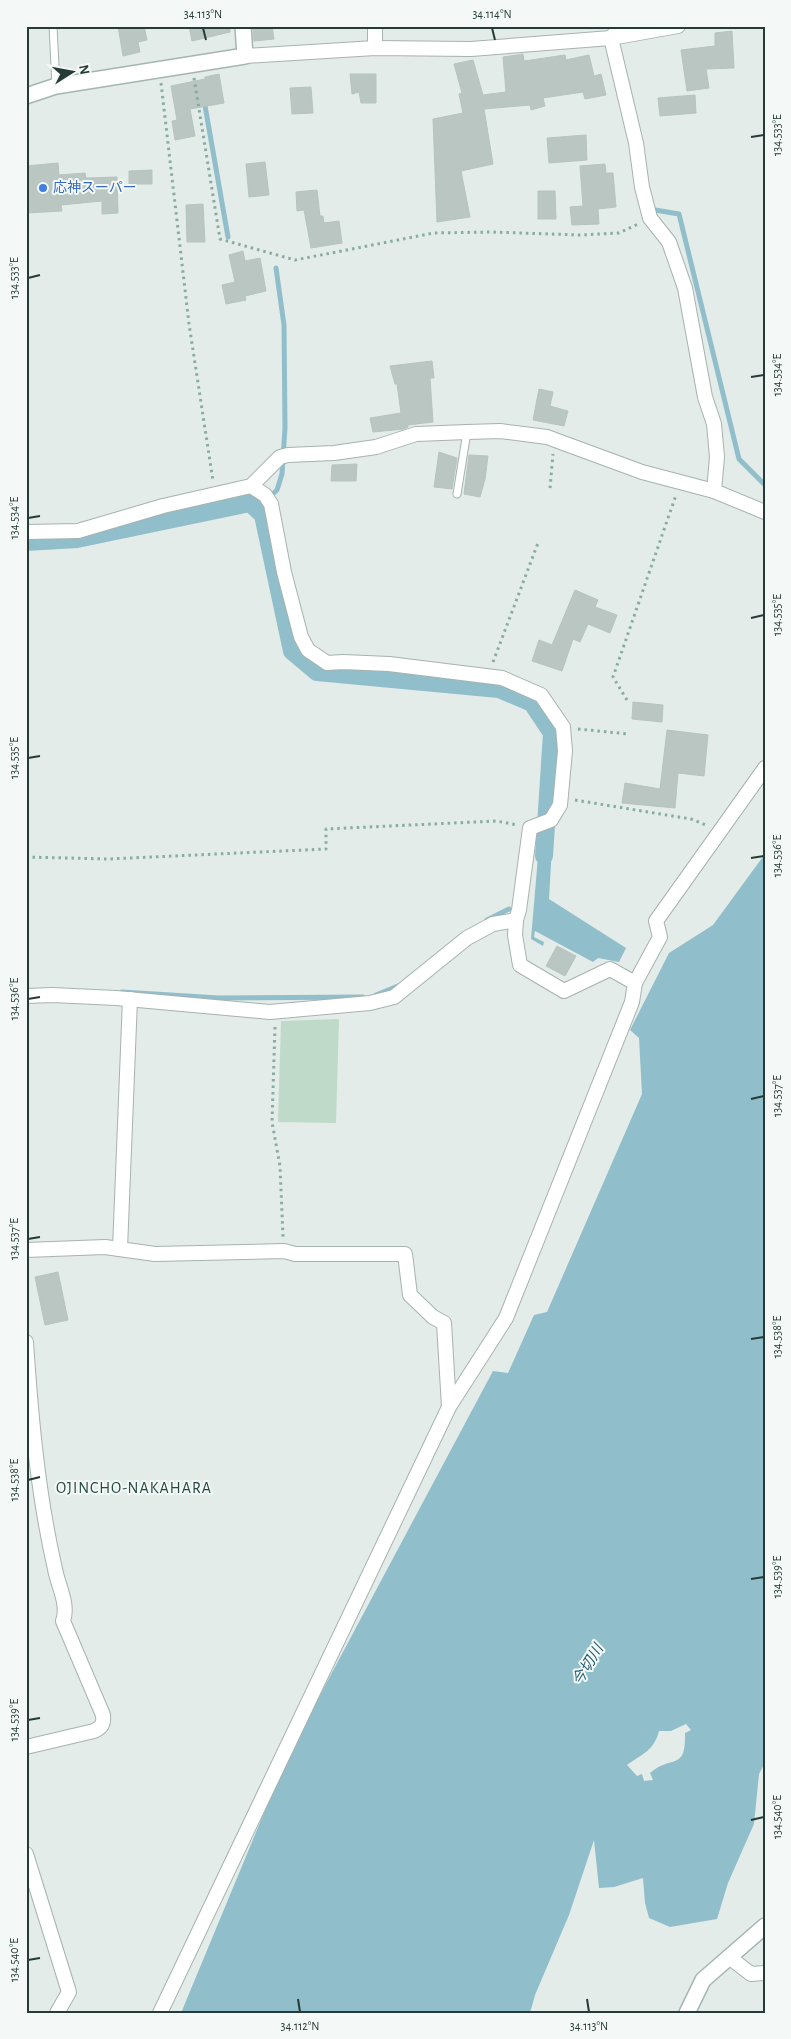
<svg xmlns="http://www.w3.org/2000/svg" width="791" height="2039" viewBox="0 0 791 2039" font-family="'Alegreya Sans','Noto Sans JP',sans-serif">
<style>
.green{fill:#bfdac8}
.water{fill:#91becb;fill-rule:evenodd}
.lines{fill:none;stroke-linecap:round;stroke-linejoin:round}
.stream{stroke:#91becb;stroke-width:5}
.canal{stroke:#91becb;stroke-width:18}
.building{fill:#b9c6c2;stroke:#b6c4c0}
.lane-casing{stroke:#a6b3af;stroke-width:9}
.street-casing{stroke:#a6b3af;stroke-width:16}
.secondary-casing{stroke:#a3b6b1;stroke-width:18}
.path{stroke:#87aca3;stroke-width:3;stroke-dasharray:2.5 4;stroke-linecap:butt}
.lane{stroke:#fff;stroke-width:7}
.street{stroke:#fff;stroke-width:14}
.secondary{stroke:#fff;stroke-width:15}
.ticks{fill:none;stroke:#253b37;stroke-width:2}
.shop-dot{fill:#3f7fe0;stroke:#f4f8f6;stroke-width:2}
.labels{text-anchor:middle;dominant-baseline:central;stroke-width:4;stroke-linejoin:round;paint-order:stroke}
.shop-label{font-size:14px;fill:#366cbe;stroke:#f4f8f6;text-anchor:start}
.water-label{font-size:15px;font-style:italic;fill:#255f71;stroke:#f4f8f6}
.quarter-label{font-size:16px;letter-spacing:1px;fill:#234b44;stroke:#f4f8f6}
.neatline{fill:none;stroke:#253b37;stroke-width:2}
.ticks-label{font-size:12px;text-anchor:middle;fill:#253b37}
</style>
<rect width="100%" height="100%" fill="#e3ece8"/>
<path class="green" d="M339 1019 336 1123 278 1122 281 1021Z"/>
<g class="water">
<path d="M553 830 549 899 626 948 619 962 598 958 593 962 535 931 534 937 544 942 543 946 531 939 540 833Z"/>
<path d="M765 854V1763L759 1774 754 1824 728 1883 717 1919 670 1927 649 1918 645 1903 643 1878 614 1887 599 1888 594 1840 569 1915 535 1995 530 2013H181L288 1755 493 1371 508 1373 534 1315 547 1312 642 1094 639 1038 630 1030 669 953 713 925ZM686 1724 691 1730 685 1733C686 1772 672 1754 650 1773L653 1780 644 1781 642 1774 637 1776 627 1765C642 1754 654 1751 659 1731H671Z"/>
</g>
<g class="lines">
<g class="stream">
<path d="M204 100 228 237"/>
<path d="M655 210 679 214 739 459 765 485"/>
<path d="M257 509 277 490 282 474 285 428 284 325 276 268"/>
<path d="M487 920 509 909"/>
<path d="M122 992 219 998 363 997"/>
<path d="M376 995 398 986"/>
</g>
<path class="canal" d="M26 542 77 539 250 503 263 515 292 651 317 672 499 689 532 703 552 733 544 856"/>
</g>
<g class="building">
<path d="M118 26H144L147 40 138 42 140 52 123 56Z"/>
<path d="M189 26H230V32L192 41Z"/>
<path d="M253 26H272L274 39 254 41Z"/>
<path d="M732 31 734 68 706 69 709 88 687 91 681 50 715 46V33Z"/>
<path d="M523 54 524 61 565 55 566 60 589 55 594 76 601 74 606 95 585 99 583 92 543 98 545 106 531 110 530 105 484 109 493 164 461 171 470 217 437 222 433 119 463 113 459 94 462 93 454 64 473 60 483 95 506 92 503 57Z"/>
<path d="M219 74 224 103 190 109 195 136 175 140 172 121 177 120 171 86 205 79V77Z"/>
<path d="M350 74H376V103H361L359 92 352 94Z"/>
<path d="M311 87 313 113 292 114 290 88Z"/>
<path d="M695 95 696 113 660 116 658 98Z"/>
<path d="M586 135 587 160 549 163 547 138Z"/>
<path d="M265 162 269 195 249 197 246 164Z"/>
<path d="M58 163 59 175 85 173 86 178 117 177 118 213 102 214V201L61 205 62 211 26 213V166Z"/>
<path d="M605 164 606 173H613L616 207 598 209 599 224 572 225 570 207 583 206 580 166Z"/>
<path d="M152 170V184H129V171Z"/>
<path d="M317 190 320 216H323L324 223 339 221 342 243 311 248 304 210 297 211 296 192Z"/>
<path d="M538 191H555L556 219H538Z"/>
<path d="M203 204 205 242H187L186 205Z"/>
<path d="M243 251 245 261 260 258 266 291 245 296 246 300 226 304 222 285 235 282 229 255Z"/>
<path d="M432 361 434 378H430L433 422 408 425V427L404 429 373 432 370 418 401 413 397 384H395L390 366Z"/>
<path d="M539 389 553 392 550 406 568 411 564 426 533 420Z"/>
<path d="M439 452 457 458 452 489 434 487Z"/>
<path d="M469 455 488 456 485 479 480 497 464 494Z"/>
<path d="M357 464 356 481H331L332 465Z"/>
<path d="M575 590 598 600 595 607 617 615 610 633 588 624 580 642 573 639 562 671 532 661 539 640 552 645Z"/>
<path d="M633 702 663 705 662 722 632 719Z"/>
<path d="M667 730 708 735 704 776 678 773 675 808 622 803 625 783 660 789Z"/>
<path d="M557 946 576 956 565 976 546 966Z"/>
<path d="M58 1272 68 1320 45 1325 35 1277Z"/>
</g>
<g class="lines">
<g class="lane-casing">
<g id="lane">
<path d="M53 26 56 86"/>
<path d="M457 494 467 432"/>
</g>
</g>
<g class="street-casing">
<g id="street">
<path d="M375 26V48"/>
<path d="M621 26 611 38 636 143 642 187 650 218 669 242 685 288 705 397 714 424 717 457 714 491"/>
<path d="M245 56 375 48 471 49 611 38 678 26"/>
<path d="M26 532 78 531 163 506 251 486 280 457 288 455 334 453 376 447 416 434 467 432 500 431 547 437 642 472 714 491 765 512"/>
<path d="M516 920 515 935 520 965 564 991 610 969 635 983"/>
<path d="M26 996 52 995 116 998 270 1012 370 1003 394 997 467 938 493 924 516 920 519 910 530 828 551 820 560 805 565 751 563 727 541 695 502 678 389 664 343 662 327 663 308 650 301 637 284 572 271 504 265 495 251 486"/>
<path d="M120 1249 130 999"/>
<path d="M26 1250 105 1247 155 1254 284 1251 295 1254H405L410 1295 433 1317 444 1323 449 1407"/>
<path d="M26 1342C31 1418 38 1495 55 1569 58 1586 69 1604 63 1621L103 1715C104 1724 102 1727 94 1731L26 1747"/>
<path d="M26 1854 69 1992 57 2013"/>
<path d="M729 1957 751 1974 765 1973"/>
<path d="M160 2013 449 1407 506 1318 632 1002 635 983 660 937 656 921 765 768"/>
</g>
</g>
<g class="secondary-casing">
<g id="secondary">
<path d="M26 96 56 86 245 56 243 26"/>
<path d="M687 2013 703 1980 765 1926"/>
</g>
</g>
<g class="path">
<path d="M194 78 220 239 295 260 434 233 491 232 580 235 619 233 638 224"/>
<path d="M161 83 189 324 213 481"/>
<path d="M550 488 553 454"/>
<path d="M493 662 538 543"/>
<path d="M627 700 613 677 676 495"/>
<path d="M578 729 629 734"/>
<path d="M575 800 691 819 706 825"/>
<path d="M26 857 108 859 326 849V829L496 821 518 825"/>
<path d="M275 1027 272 1122 280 1166 283 1237"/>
</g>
<use href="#lane" class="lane"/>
<use href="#street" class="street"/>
<use href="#secondary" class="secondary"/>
</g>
<path class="ticks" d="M203 28 206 40M492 28 495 40M751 137 764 135M28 278 40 275M751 377 764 375M28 518 40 516M751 618 764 615M28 758 40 756M751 858 764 856M28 999 40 997M751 1099 764 1096M28 1239 40 1237M751 1339 764 1337M28 1480 40 1477M751 1579 764 1577M28 1720 40 1718M751 1820 764 1817M28 1960 40 1958M298 1999 300 2012M587 1999 589 2012"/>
<circle class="shop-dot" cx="43" cy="188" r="5"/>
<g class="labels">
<g class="shop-label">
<text x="53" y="188">応神スーパー</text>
</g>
<g class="water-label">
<text transform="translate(588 1665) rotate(-59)">今切川</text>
</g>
<g class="quarter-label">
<text x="134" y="1488">OJINCHO-NAKAHARA</text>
</g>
</g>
<rect width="791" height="2039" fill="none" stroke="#f4f8f6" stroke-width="55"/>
<g transform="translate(72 72) rotate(79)" stroke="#f4f8f6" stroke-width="4" paint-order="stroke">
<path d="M0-4L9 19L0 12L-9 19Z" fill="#253b37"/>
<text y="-8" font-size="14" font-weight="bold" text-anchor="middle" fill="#253b37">N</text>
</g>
<rect x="28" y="28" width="736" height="1984" class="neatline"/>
<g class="ticks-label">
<text x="203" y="18">34.113°N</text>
<text x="492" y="18">34.114°N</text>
<text transform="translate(777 135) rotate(-90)" y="4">134.533°E</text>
<text transform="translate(14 278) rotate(-90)" y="4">134.533°E</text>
<text transform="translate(777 375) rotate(-90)" y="4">134.534°E</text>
<text transform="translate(14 518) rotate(-90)" y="4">134.534°E</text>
<text transform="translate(777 615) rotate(-90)" y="4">134.535°E</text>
<text transform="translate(14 758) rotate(-90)" y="4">134.535°E</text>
<text transform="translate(777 856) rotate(-90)" y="4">134.536°E</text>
<text transform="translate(14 999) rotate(-90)" y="4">134.536°E</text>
<text transform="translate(777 1096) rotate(-90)" y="4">134.537°E</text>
<text transform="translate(14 1239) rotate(-90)" y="4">134.537°E</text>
<text transform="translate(777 1337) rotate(-90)" y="4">134.538°E</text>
<text transform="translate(14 1480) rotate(-90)" y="4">134.538°E</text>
<text transform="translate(777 1577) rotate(-90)" y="4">134.539°E</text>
<text transform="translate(14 1720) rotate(-90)" y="4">134.539°E</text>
<text transform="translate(777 1817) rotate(-90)" y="4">134.540°E</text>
<text transform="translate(14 1960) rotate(-90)" y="4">134.540°E</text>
<text x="300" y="2030">34.112°N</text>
<text x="589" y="2030">34.113°N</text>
</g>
</svg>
